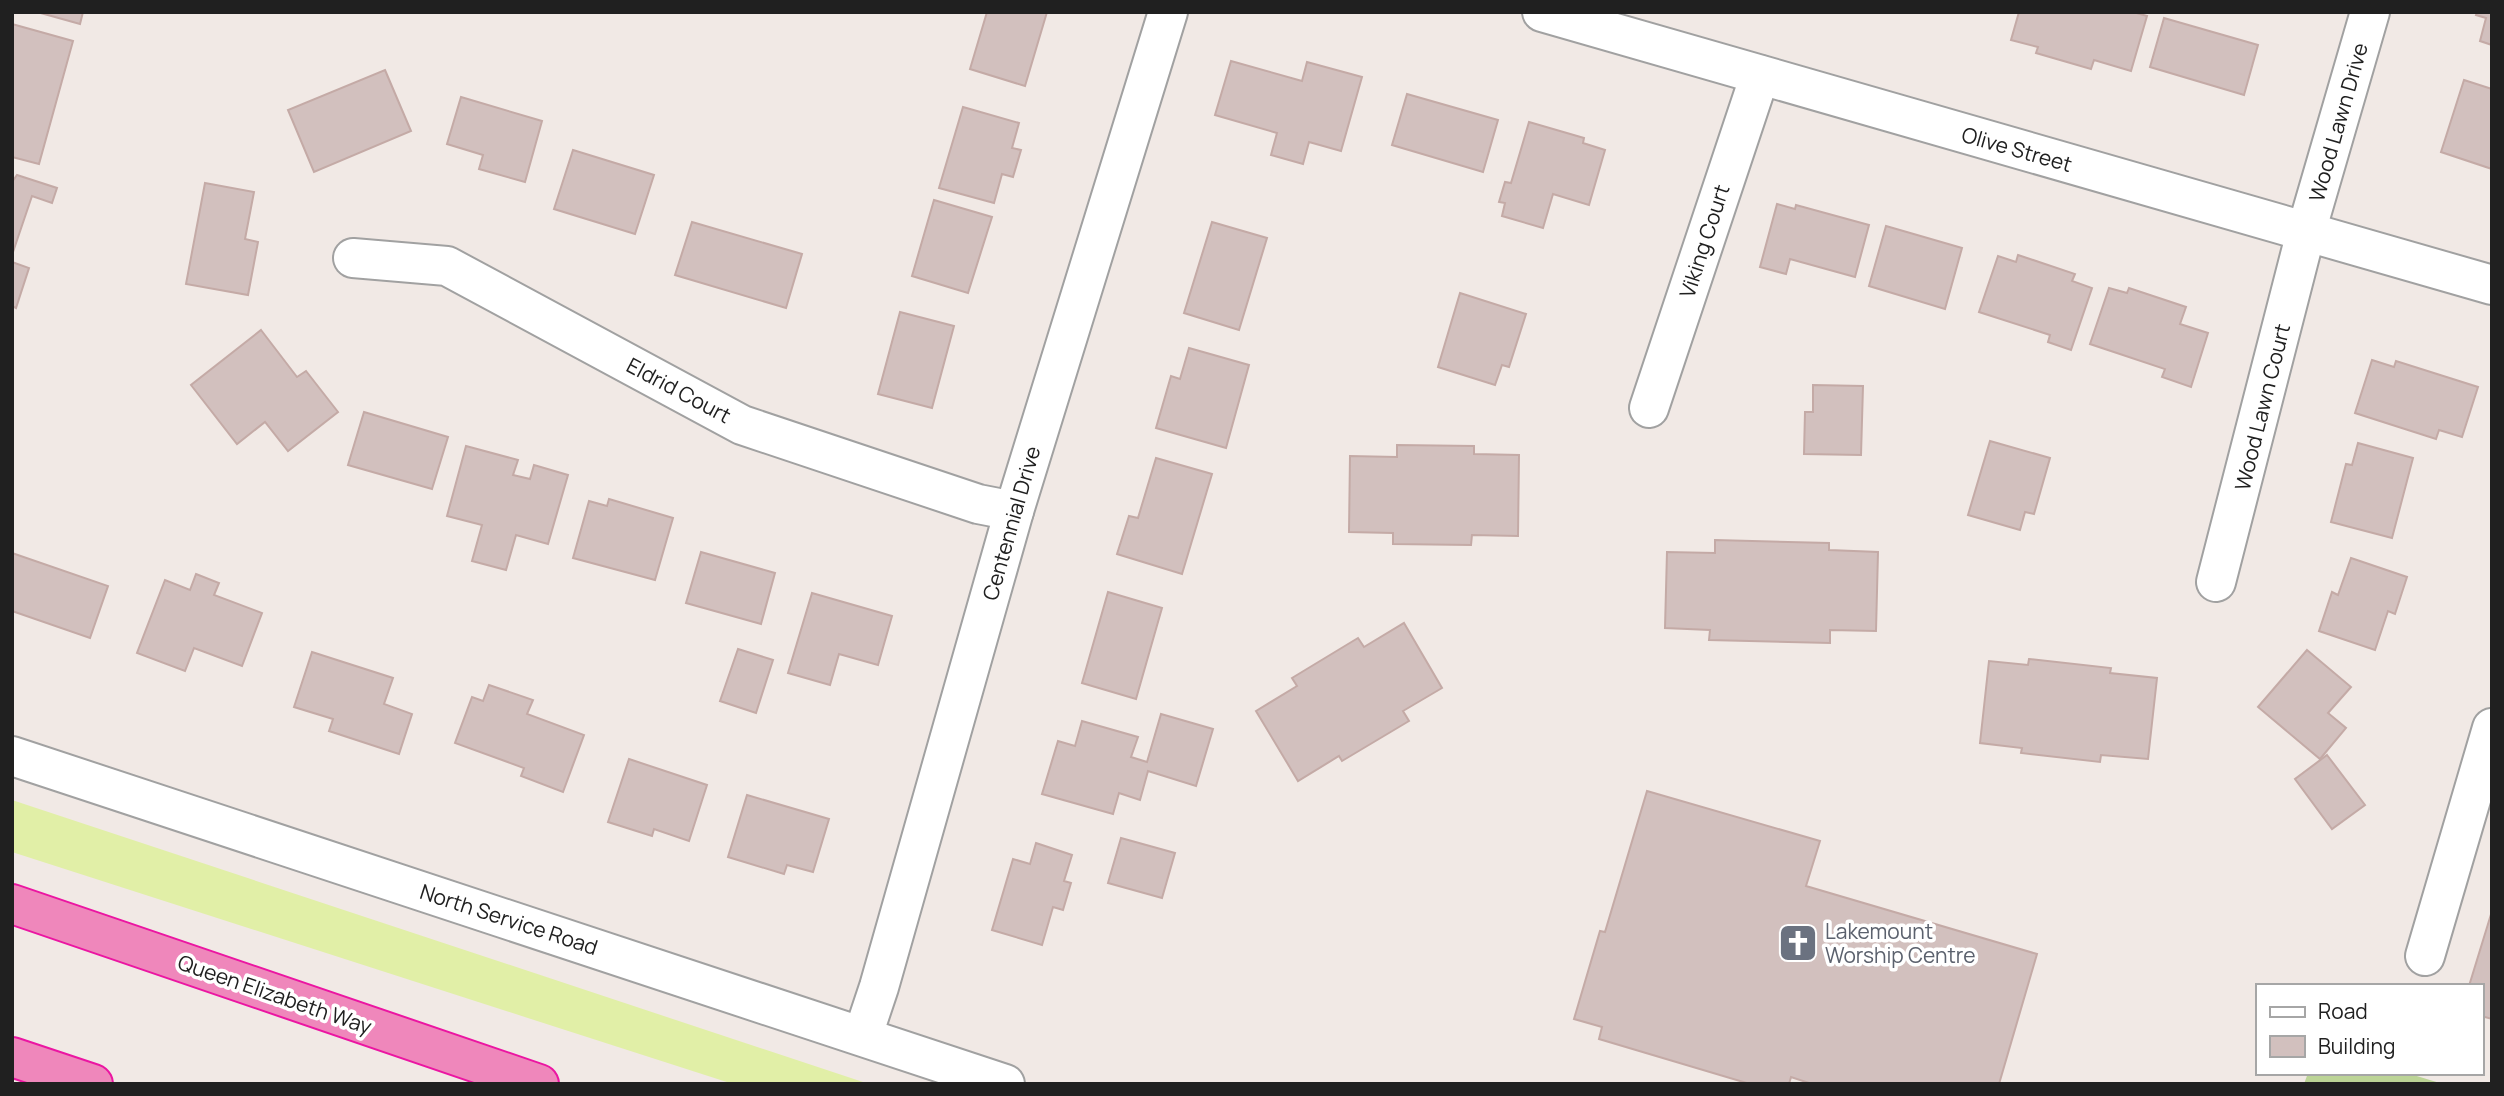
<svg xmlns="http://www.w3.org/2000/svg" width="2504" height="1096" viewBox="0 0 2504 1096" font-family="Manrope,sans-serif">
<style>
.grass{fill:#e1efa7}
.forest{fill:#bcd496}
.building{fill:#d2c0be;stroke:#c4aaa6;stroke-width:2}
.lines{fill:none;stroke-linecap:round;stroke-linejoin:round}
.minor-casing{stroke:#a1a1a1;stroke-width:42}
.highway-casing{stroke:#eb16a2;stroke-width:42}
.minor{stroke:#fff;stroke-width:38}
.highway{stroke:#ef87bb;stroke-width:38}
.labels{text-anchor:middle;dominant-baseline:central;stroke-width:7;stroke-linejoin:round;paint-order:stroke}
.street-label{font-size:21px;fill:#202020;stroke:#fff}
.worship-label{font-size:21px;fill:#5b616d;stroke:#fff;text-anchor:start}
</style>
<rect width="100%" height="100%" fill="#f1e9e5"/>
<path class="grass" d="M12 800 869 1084H733L12 852Z"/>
<path class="forest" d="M2308 1073H2407L2443 1084H2304Z"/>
<g class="building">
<path d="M37 12H83L80 24Z"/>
<path d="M987 12H1047L1025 86 970 69Z"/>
<path d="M2019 12H2133L2147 16 2131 71 2094 60 2091 69 2036 53 2038 47 2011 40Z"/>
<path d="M2477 12H2492V45L2480 41 2486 18 2476 15Z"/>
<path d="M2164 18 2258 45 2244 95 2150 67Z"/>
<path d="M12 24 73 41 39 164 12 157Z"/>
<path d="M1231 61 1302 81 1307 62 1362 77 1341 151 1309 142 1303 164 1271 155 1277 133 1215 115Z"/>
<path d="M385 70 411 131 314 172 288 110Z"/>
<path d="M2464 80 2492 89V169L2441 152Z"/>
<path d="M1407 94 1498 120 1483 172 1392 145Z"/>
<path d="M461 97 542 121 525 182 479 169 483 155 447 144Z"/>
<path d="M963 107 1019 123 1012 148 1021 150 1013 177 1002 174 994 203 939 188Z"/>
<path d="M1529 122 1584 138 1583 143 1605 150 1589 205 1553 194 1543 228 1502 216 1505 203 1499 202 1505 182 1511 183Z"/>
<path d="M573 150 654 175 635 234 554 209Z"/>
<path d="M17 175 57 188 52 203 32 196 12 255V182Z"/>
<path d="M205 183 254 192 245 239 258 242 248 295 186 284Z"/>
<path d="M934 200 992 217 968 293 912 276Z"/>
<path d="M1777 204 1795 209 1796 205 1869 225 1855 277 1790 259 1786 274 1760 267Z"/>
<path d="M692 222 802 254 786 308 675 275Z"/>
<path d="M1212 222 1267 238 1239 330 1184 313Z"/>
<path d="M1886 226 1962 248 1945 309 1869 286Z"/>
<path d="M2018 255 2075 274 2072 281 2092 288 2071 350 2048 342 2050 335 1979 312 1998 256 2016 262Z"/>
<path d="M12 262 29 268 16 308 12 306Z"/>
<path d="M2109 288 2127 293 2129 288 2186 307 2180 324 2208 333 2191 387 2162 377 2165 369 2090 344Z"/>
<path d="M1460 293 1526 314 1509 367 1502 365 1495 385 1438 367Z"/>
<path d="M900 312 954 326 932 408 878 394Z"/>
<path d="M261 330 297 377 306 371 338 412 288 451 265 422 237 444 191 385Z"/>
<path d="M1189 348 1249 365 1226 448 1156 428 1171 376 1180 379Z"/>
<path d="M2372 360 2394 367 2396 361 2478 387 2462 437 2439 430 2436 439 2355 413Z"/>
<path d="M1813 385 1863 386 1861 455 1804 454 1805 412H1813Z"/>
<path d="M364 412 448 437 432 489 348 465Z"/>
<path d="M1990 441 2050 458 2034 514 2025 512 2020 530 1968 515Z"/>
<path d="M2358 443 2413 458 2392 538 2331 522 2346 464 2352 465Z"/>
<path d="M1397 445 1474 446V454L1519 455 1518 536 1472 535 1471 545 1393 544V533L1349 532 1350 456 1397 457Z"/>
<path d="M466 446 518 460 513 475 530 479 534 465 568 475 548 544 516 535 506 570 472 561 482 525 447 516Z"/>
<path d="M1156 458 1212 474 1182 574 1117 554 1129 516 1138 518Z"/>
<path d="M609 499 673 518 655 580 573 558 589 501 607 506Z"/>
<path d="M1715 540 1829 543V550L1878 552 1876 631 1830 630V643L1709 640 1710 630 1665 628 1667 552 1715 553Z"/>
<path d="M701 552 775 573 761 624 686 603Z"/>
<path d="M12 553 108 586 90 638 12 611Z"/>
<path d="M2351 558 2407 577 2395 614 2388 611 2375 650 2319 631 2332 592 2338 595Z"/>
<path d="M196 574 219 583 214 595 262 613 242 666 194 648 185 671 137 653 165 580 190 590Z"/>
<path d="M1108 592 1162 608 1136 699 1082 683Z"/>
<path d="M812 593 892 616 878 665 839 654 830 685 788 673Z"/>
<path d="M1404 623 1442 688 1403 711 1409 721 1342 761 1339 756 1298 781 1256 711 1297 686 1292 678 1358 638 1364 647Z"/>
<path d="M738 649 773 660 756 713 720 701Z"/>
<path d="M2307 650 2351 687 2328 713 2346 728 2320 759 2258 707Z"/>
<path d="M312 652 393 678 384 704 412 714 399 754 329 731 333 719 294 707Z"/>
<path d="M2029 659 2111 668 2110 673 2157 678 2148 759 2101 755 2100 762 2021 753 2022 748 1980 743 1989 661 2028 665Z"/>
<path d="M489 685 533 700 527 714 584 735 563 792 521 776 524 768 455 743 472 697 483 701Z"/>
<path d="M1161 714 1213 729 1196 786 1148 771 1140 800 1119 793 1113 814 1042 794 1058 741 1075 746 1082 721 1138 737 1131 757 1147 762Z"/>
<path d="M2327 755 2365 805 2332 829 2295 779Z"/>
<path d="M629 759 707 785 689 841 654 829 652 836 608 822Z"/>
<path d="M1647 791 1820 841 1806 886 2037 954 1999 1084H1812L1791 1077 1789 1084H1750L1599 1039 1602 1027 1574 1019 1600 931 1605 932Z"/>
<path d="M747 795 829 819 813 872 787 865 784 874 728 857Z"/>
<path d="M1121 838 1175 853 1162 898 1108 883Z"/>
<path d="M1036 843 1072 855 1064 881 1071 883 1063 910 1053 907 1042 945 992 930 1013 859 1030 864Z"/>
<path d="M2492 911V1019L2481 1016V986H2469Z"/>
</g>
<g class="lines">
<g class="minor-casing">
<g id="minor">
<path d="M1542 12 2492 285"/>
<path d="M353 258 447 266 742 425 978 504 1014 511"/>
<path d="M1649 408 1760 75"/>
<path d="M2216 582 2306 232 2370 12"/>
<path d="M12 756 1005 1084"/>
<path d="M2425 956 2492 728"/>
<path d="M863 1035 879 987 1014 511 1168 12"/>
</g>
</g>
<g class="highway-casing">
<g id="highway">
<path d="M12 904 539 1084"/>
<path d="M12 1057 93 1084"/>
</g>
</g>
<use href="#minor" class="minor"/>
<use href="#highway" class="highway"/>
</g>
<defs>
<g id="church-square" transform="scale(2.0125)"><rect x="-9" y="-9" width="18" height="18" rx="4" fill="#6b7280" stroke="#fff"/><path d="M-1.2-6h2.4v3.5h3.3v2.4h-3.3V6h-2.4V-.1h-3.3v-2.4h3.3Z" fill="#fff"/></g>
</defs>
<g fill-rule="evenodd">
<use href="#church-square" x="1798" y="943"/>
</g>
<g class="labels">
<g class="street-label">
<text transform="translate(2338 122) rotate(-74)">Wood Lawn Drive</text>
<text transform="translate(2017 149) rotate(16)">Olive Street</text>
<text transform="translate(1704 241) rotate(-72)">Viking Court</text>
<text transform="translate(679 390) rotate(28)">Eldrid Court</text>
<text transform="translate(2262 407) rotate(-76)">Wood Lawn Court</text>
<text transform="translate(1011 523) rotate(-74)">Centennial Drive</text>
<text transform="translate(509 919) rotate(18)">North Service Road</text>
<text transform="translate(275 994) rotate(19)">Queen Elizabeth Way</text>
</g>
<g class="worship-label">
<text x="1825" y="931">Lakemount<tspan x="1825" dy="24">Worship Centre</tspan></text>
</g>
</g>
<rect width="2504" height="1096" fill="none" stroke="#202020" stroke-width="28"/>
<rect x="2256" y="984" width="228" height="91" fill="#ffffff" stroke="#a6a6a6" stroke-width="2"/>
<rect x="2270" y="1007" width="35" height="10" fill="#ffffff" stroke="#a6a6a6" stroke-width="2"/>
<text x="2318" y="1019" font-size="21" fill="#202020">Road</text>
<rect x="2270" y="1036" width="35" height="21" fill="#d2c0be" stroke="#a6a6a6" stroke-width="2"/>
<text x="2318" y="1054" font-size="21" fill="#202020">Building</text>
</svg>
